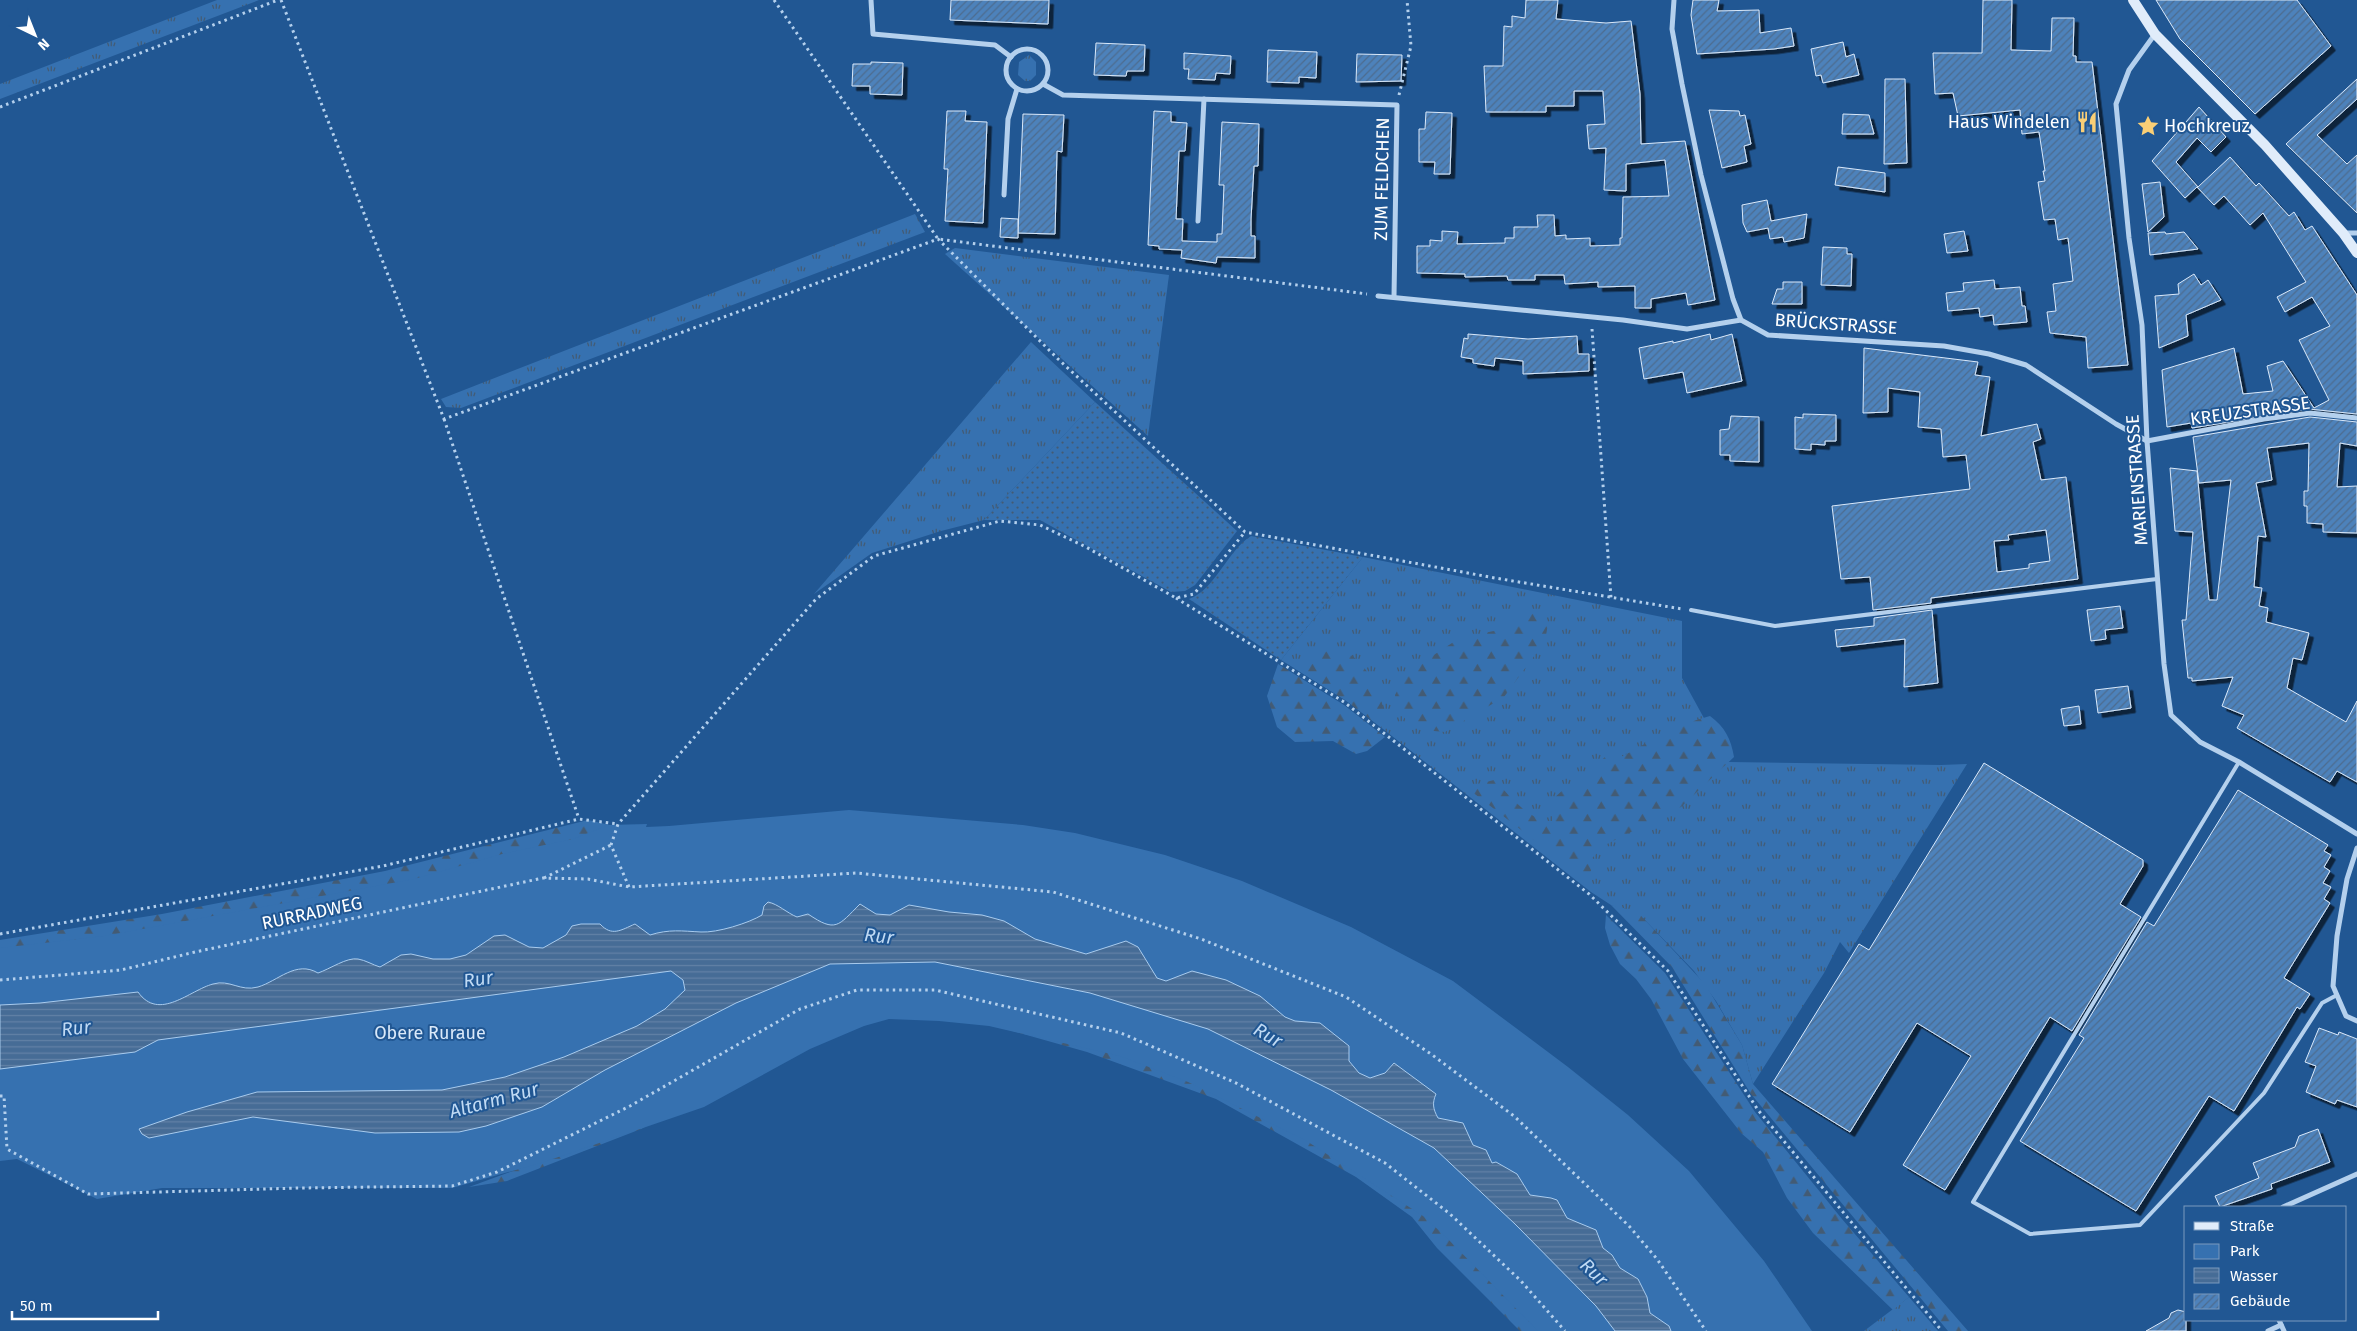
<svg xmlns="http://www.w3.org/2000/svg" width="2357" height="1331" viewBox="0 0 2357 1331" font-family="'Fira Sans',sans-serif">
<style>
.grass{fill:url(#grass-tufts)}
.forest{fill:url(#forest-firs)}
.park{fill:#3671b0}
.garden{fill:url(#garden-dots)}
.water{fill:url(#water-rules);stroke:#a8cbee}
.building{fill:url(#building-hatch);stroke:#dae9fa;fill-rule:evenodd;filter:url(#shadow)}
.lines{fill:none;stroke-linecap:round;stroke-linejoin:round}
.path{stroke:#b4d0ed;stroke-width:3;stroke-dasharray:2.5 4;stroke-linecap:butt}
.lane{stroke:#b4d0ed;stroke-width:4}
.street{stroke:#b4d0ed;stroke-width:5}
.secondary{stroke:#e0ecfa;stroke-width:10}
.labels{text-anchor:middle;dominant-baseline:central;stroke-width:4;stroke-linejoin:round;paint-order:stroke}
.poi-label{font-size:18px;fill:#fff;stroke:#215793;text-anchor:end}
.street-label{font-size:18px;fill:#fff;stroke:#215793}
.park-label{font-size:18px;fill:#dae9fa;stroke:#215793}
.water-label{font-size:19px;font-style:italic;fill:#c0daf4;stroke:#215793}
</style>
<defs>
<pattern id="grass-tufts" width="24" height="20" patternUnits="userSpaceOnUse" patternTransform="scale(1.25)"><rect width="24" height="20" fill="#3671b0"/><path d="M3 7l-1-3M5 7V3M7 7l1-3M15 17l-1-3M17 17v-4M19 17l1-3" fill="none" stroke="#435b74"/></pattern>
<pattern id="forest-firs" width="22" height="20" patternUnits="userSpaceOnUse" patternTransform="scale(1.25)"><rect width="22" height="20" fill="#3671b0"/><path d="M5 1l3.5 6h-7zM16 11l3.5 6h-7z" fill="#435b74"/></pattern>
<pattern id="garden-dots" width="8" height="8" patternUnits="userSpaceOnUse" patternTransform="scale(1.25)"><rect width="8" height="8" fill="#3671b0"/><path d="M2 2h.1M6 6h.1" fill="none" stroke="#435b74" stroke-width="1.8" stroke-linecap="round"/></pattern>
<pattern id="water-rules" width="6" height="5" patternUnits="userSpaceOnUse" patternTransform="scale(1.25)"><rect width="6" height="5" fill="#466c96"/><path d="M0 2.5h6" fill="none" stroke="#6282a6"/></pattern>
<pattern id="building-hatch" width="6" height="6" patternUnits="userSpaceOnUse" patternTransform="scale(1.25)"><rect width="6" height="6" fill="#4e82bb"/><path d="M-1 1l2-2M0 6l6-6M5 7l2-2" fill="none" stroke="#4d6c8f"/></pattern>
<filter id="shadow"><feDropShadow dx="4.5" dy="4.5" stdDeviation="0" flood-color="#0009"/></filter>
</defs>
<rect width="100%" height="100%" fill="#215793"/>
<g class="grass">
<path d="M217 0H259L0 99V84Z"/>
<path d="M1029 55 1036 62V75L1030 81H1025L1018 75 1019 62Z"/>
<path d="M915 214 925 232 461 408 446 407 441 399Z"/>
<path d="M955 248 1169 275 1148 436 945 254Z"/>
<path d="M1031 342 1095 402 984 520 941 531 872 553 814 594Z"/>
<path d="M1363 557 1682 621V678L1728 762 1941 765 1967 764 1849 953 1840 942 1824 973 1753 1084 1742 1045 1716 1001 1694 971 1643 918 1611 905 1591 892 1346 700 1281 660Z"/>
<path d="M1909 1297 1938 1331H1864Z"/>
</g>
<g class="forest">
<path d="M1526 610H1542L1548 624 1545 641 1504 697 1445 732 1423 730 1408 722 1397 709 1395 695 1401 683 1420 664 1452 643 1470 636 1503 629 1511 621Z"/>
<path d="M1338 648C1344 652 1353 655 1358 661 1374 677 1389 706 1382 728L1345 700 1294 668 1311 656Z"/>
<path d="M1278 664 1344 705 1385 737 1367 751 1356 754 1333 741 1295 742 1277 727 1267 696Z"/>
<path d="M1710 716C1725 727 1731 739 1734 757L1681 807 1605 845 1590 860 1591 871 1584 879 1471 791 1478 784 1494 780C1509 794 1530 823 1552 821L1555 814V797L1563 790C1592 790 1588 770 1605 757L1617 759C1648 743 1675 725 1710 716Z"/>
<path d="M588 820 614 826 610 842 0 976V940L162 914 385 871Z"/>
<path d="M1611 905 1631 910 1643 918 1705 984 1742 1045 1753 1084 1968 1331H1948L1751 1094 1672 967Z"/>
<path d="M1606 915 1665 973 1755 1112 1842 1219 1909 1297 1893 1310 1813 1233 1787 1198 1763 1152 1741 1133 1683 1059 1651 999 1636 979 1620 964 1610 945 1605 928Z"/>
<path d="M829 1003 1120 1039 1384 1168 1560 1331H1520L1437 1248 1412 1217 1356 1177 1216 1099 1087 1052 991 1025 901 1013 783 1053 641 1129 507 1181 469 1187 521 1168Z"/>
</g>
<path class="park" d="M849 810 1023 825 1075 833 1165 855 1242 881 1351 927 1453 981 1568 1067 1628 1115 1689 1171 1764 1261 1812 1331H1538L1445 1236 1423 1216 1305 1140 1188 1082 1120 1056 989 1026 939 1021 889 1019 864 1026 810 1049 704 1107 544 1162 452 1188H162L97 1199 17 1159 0 1161V948L104 936 414 879 502 854 573 839 609 825 647 824 646 827 669 826Z"/>
<g class="garden">
<path d="M1095 402 1237 531 1195 585 1185 591 1171 592 1040 520H984Z"/>
<path d="M1251 536 1363 557 1281 660 1189 599C1215 590 1227 551 1251 536Z"/>
</g>
<path class="water" d="M768 902C778 904 787 913 797 917L808 914C836 933 838 926 860 904L876 914 890 915 909 905 949 912 982 915 1004 921 1035 939 1086 954 1126 941 1138 947 1157 978 1166 981 1192 971 1226 980 1260 996 1285 1017 1295 1021 1320 1023 1349 1046V1061L1359 1073 1370 1078 1385 1073 1394 1063 1436 1094C1432 1103 1433 1109 1438 1118L1463 1123 1473 1145 1486 1150 1492 1163 1496 1162 1517 1174 1530 1195 1551 1198 1557 1200 1567 1218 1596 1230 1603 1248 1612 1255 1620 1268 1638 1279 1647 1297 1650 1313 1669 1326 1671 1331H1615L1596 1306 1515 1224 1434 1148 1331 1090 1208 1029 1090 993 935 962 830 964 736 1003 605 1070 542 1107 486 1126 459 1132 375 1133 253 1117 149 1138 142 1134 139 1129 187 1112 257 1092 442 1090 505 1077 564 1057 637 1026 665 1009 685 990 683 980 671 971 158 1040 135 1052 0 1069V1005L40 1003 138 992C159 1022 190 990 213 984 230 979 240 992 258 987 278 981 296 960 318 973 330 969 347 957 358 959 365 960 373 965 380 967L401 955 411 954 433 959H450L466 955 494 936 505 935 529 947 543 948 566 935 572 926 581 924H600C612 937 621 930 635 924L650 935C669 929 682 931 701 932 717 933 749 923 762 915L764 906Z"/>
<g class="building">
<path d="M951 0H1049L1048 24 950 20Z"/>
<path d="M1526 0H1558L1556 19 1606 23 1631 21 1640 94 1641 144 1685 141 1715 300 1688 305 1686 293 1651 299V308H1635V286L1598 287V282L1565 284 1564 275H1535V280H1508L1507 276 1465 277V274L1417 273V246H1430V240L1442 241V231L1458 232 1457 244 1505 243V238H1514V227H1538L1537 215H1554L1555 236 1566 235V239L1590 238V246L1620 245V238H1622L1623 197 1669 196 1665 160 1626 164V191L1604 190 1606 148 1589 149 1587 125 1605 124 1603 91H1574V106H1546V112H1486L1484 66H1503L1504 26 1512 27V16L1525 18Z"/>
<path d="M1693 0H1719L1717 11 1759 10 1760 33 1791 28 1794 46 1774 49 1697 54 1691 15Z"/>
<path d="M1983 0H2012L2011 50 2051 51 2052 18H2074L2073 56H2076V62H2092L2128 365 2088 368 2086 337 2050 333 2047 312 2056 311 2053 284 2073 281 2068 238 2058 240 2055 219 2044 220 2038 182 2045 181 2043 171H2045L2039 132 2022 134 2020 110 1958 116 1953 93 1935 94 1933 53H1982Z"/>
<path d="M2156 0H2297L2331 46 2255 114 2180 39Z"/>
<path d="M1843 42 1846 57 1854 54 1859 75 1823 83 1821 75 1816 76 1811 49Z"/>
<path d="M1096 43 1145 45 1144 71H1127L1126 76 1094 75Z"/>
<path d="M1268 50 1317 52 1316 78 1299 77V83L1267 82Z"/>
<path d="M1184 53 1231 56 1230 74 1216 73 1215 80 1188 79 1189 69H1184Z"/>
<path d="M1357 54 1402 55 1401 81 1356 82Z"/>
<path d="M871 62 903 63 902 95 870 94V86H852L853 64H871Z"/>
<path d="M1885 79H1905L1907 163 1884 164Z"/>
<path d="M2357 79V99L2317 135 2347 164 2357 155V213L2286 144Z"/>
<path d="M2199 107 2226 137 2211 152 2197 138 2176 162 2198 187 2230 157 2256 186 2259 183 2289 216 2294 212 2305 230 2312 226 2357 295V414L2309 409 2192 428 2191 423 2167 427 2162 370 2234 348 2243 394 2273 391 2267 366 2283 361 2314 408 2329 400 2299 340 2330 326 2312 297 2285 312 2277 297 2306 282 2263 213 2250 225 2224 196 2214 205 2197 187 2185 198 2152 161Z"/>
<path d="M1709 110 1739 111 1740 116 1745 115 1751 144 1744 146 1747 162 1722 168Z"/>
<path d="M947 111H966L965 121 987 122 983 223 945 221 948 169H944Z"/>
<path d="M1154 111 1171 112V122L1187 123 1185 151H1179L1176 219H1183L1182 241 1217 242V234H1222L1224 185H1219L1222 122 1259 124 1258 166H1254L1251 219V236H1255V258L1217 257 1216 263 1181 258 1182 250 1159 249V246L1148 245Z"/>
<path d="M1426 112 1452 113 1450 174H1434L1435 162H1419V129H1425Z"/>
<path d="M1023 114 1064 115 1062 152 1057 151 1055 234 1018 233Z"/>
<path d="M1843 114 1869 115 1874 134H1842Z"/>
<path d="M1838 167 1885 173V192L1835 185Z"/>
<path d="M2160 182 2164 217 2148 232 2142 184Z"/>
<path d="M1767 200 1771 221 1807 214 1804 238 1784 242 1783 237 1770 239 1768 228 1747 232 1743 223 1742 205Z"/>
<path d="M1001 218 1018 219V238L1000 237Z"/>
<path d="M1964 231 1968 251 1947 253 1944 234Z"/>
<path d="M2165 232 2166 234 2184 232 2198 249 2150 255 2148 233Z"/>
<path d="M1823 247 1847 248V254H1852L1851 286 1821 285Z"/>
<path d="M2194 274 2201 285 2208 280 2221 300 2186 315 2188 336 2159 348 2155 296 2179 294 2178 284Z"/>
<path d="M1994 280 1995 289 2020 287 2022 306H2025L2027 322 1994 325 1993 315 1980 317 1979 308 1948 311 1946 293 1964 291 1963 283Z"/>
<path d="M1783 282H1802V304H1772L1777 289H1783Z"/>
<path d="M1468 334 1528 339 1577 336 1578 354H1589V371L1523 374V361L1495 358 1494 366 1473 363V359L1461 357 1464 338 1468 339Z"/>
<path d="M1710 334 1711 340 1732 334 1742 381 1687 393 1683 372 1644 379 1639 348 1673 341V343Z"/>
<path d="M1864 348 1978 362 1975 375 1990 377 1981 436 2037 424 2041 439 2033 442 2041 480 2066 477 2078 579 1931 598V603L1873 610 1870 577 1841 579 1832 506 1970 489 1966 455 1943 457 1941 429 1918 427 1920 392 1888 388V412L1863 413ZM2046 530 2050 561 2029 564V568L1997 572 1994 541 2009 540 2008 535Z"/>
<path d="M1803 414 1836 415V441H1825V445L1811 444V450L1795 449V417L1803 418Z"/>
<path d="M1731 416 1759 417V462L1730 461V455H1720V430L1729 429Z"/>
<path d="M2310 417 2357 422V446L2340 443 2337 487 2357 486V533L2323 532V524L2307 523V506H2304V491H2308L2309 443 2267 448 2272 480 2256 483 2266 537 2258 536 2254 587 2262 588 2259 606 2268 608 2266 622 2309 633 2302 660 2293 658 2287 688 2346 722 2357 701V782L2337 771 2330 782 2237 728 2244 715 2222 706 2233 677 2192 681V678H2188L2182 620H2186L2193 532 2175 531 2170 468 2197 471 2209 600H2217L2231 480 2199 483 2193 437Z"/>
<path d="M2120 606 2123 628 2105 630 2106 639 2091 641 2087 610Z"/>
<path d="M1932 610 1938 683 1904 687 1905 639 1837 647 1835 630 1874 626V618Z"/>
<path d="M2128 686 2131 708 2098 713 2095 690Z"/>
<path d="M2079 706 2081 724 2064 726 2061 709Z"/>
<path d="M1984 763 2143 860V866L2120 904 2141 917 2072 1031 2050 1017 1945 1190 1903 1165 1971 1056 1917 1023 1850 1132 1772 1084 1859 944 1869 950Z"/>
<path d="M2238 790 2328 845 2324 851 2331 855 2324 867 2330 871 2323 883 2331 887 2324 899 2330 903 2284 978 2310 994 2300 1009 2297 1007 2234 1111 2209 1096 2136 1211 2020 1141 2084 1038 2079 1035 2147 922 2154 926Z"/>
<path d="M2319 1028 2338 1035 2339 1032 2357 1039V1107L2337 1100 2335 1104 2306 1092 2316 1066 2305 1062Z"/>
<path d="M2318 1129 2330 1162 2271 1184 2272 1189 2220 1207 2215 1196 2259 1178 2253 1163 2295 1147 2299 1136Z"/>
<path d="M2178 1310 2186 1312V1331H2146L2169 1318 2171 1313Z"/>
</g>
<g class="lines">
<g class="path">
<path d="M281 0 444 419 938 239 1058 359 1245 532 1495 578 1682 609"/>
<path d="M774 0 938 239 1367 294"/>
<path d="M1399 95 1411 46 1407 0"/>
<path d="M0 107 278 0"/>
<path d="M1592 329 1611 598"/>
<path d="M444 419 579 819"/>
<path d="M1176 598 1344 702 1589 894 1668 971 1758 1110 1942 1331"/>
<path d="M544 878 611 845"/>
<path d="M629 887 611 845 618 824 816 599 874 556 1000 521 1040 525 1086 547 1176 598 1194 594 1245 532"/>
<path d="M0 934 383 866 579 819 618 824"/>
<path d="M0 980 121 970 195 952 543 878 588 879 629 887 856 873 1053 892 1201 939 1346 997 1431 1054 1514 1116 1629 1226 1657 1259 1706 1331"/>
<path d="M0 1096H4L7 1149 88 1194 300 1188 452 1186 497 1172 630 1106 800 1009 857 990H935L1121 1033 1236 1083 1385 1163 1450 1214 1521 1281 1565 1331"/>
</g>
<g class="lane">
<path d="M1691 610 1775 626 2157 579"/>
<path d="M2239 762 1973 1202 2030 1234 2140 1225 2264 1093 2322 1003 2337 995"/>
</g>
<g class="street">
<path d="M871 0 873 34 995 45 1011 57"/>
<path d="M1674 0 1672 29 1682 84 1701 175 1733 299 1741 320 1768 335 1944 346 1989 354 2026 365 2116 424 2147 441 2264 419 2310 413 2357 418"/>
<path d="M2155 34 2129 70 2116 104 2129 238 2142 325 2147 441 2164 664 2171 715 2200 742 2239 762 2357 834"/>
<circle cx="1027" cy="70" r="21"/>
<path d="M1043 84 1063 95 1397 105 1394 297"/>
<path d="M1004 195 1008 119 1017 89"/>
<path d="M1198 221 1204 99"/>
<path d="M2343 233H2357"/>
<path d="M1378 296 1623 320 1687 329 1741 320"/>
<path d="M2357 848 2347 879 2337 936 2333 986 2346 1016 2357 1021"/>
<path d="M2283 1207 2357 1174"/>
<path d="M2279 1320 2284 1331"/>
<path d="M2268 1331 2281 1325"/>
</g>
<path class="secondary" d="M2133 0 2155 34 2265 145 2343 233 2357 253"/>
</g>
<defs>
<g id="restaurant-bare" transform="scale(1.725)"><path d="M-5-6h1v4h1v-4h1v4h1v-4h1v5L-1.5 .5V6h-2V.5L-5-1ZM5-6V6H3V1.5H1.5Q1.5-4 5-6Z" fill="#facf76" stroke="#215793" stroke-width="2.5" paint-order="stroke"/></g>
<g id="sight-bare" transform="scale(1.725)"><path d="M0-6L1.8-2.2L6-1.7L2.9 1.2L3.7 5.4L0 3.3L-3.7 5.4L-2.9 1.2L-6-1.7L-1.8-2.2Z" fill="#facf76" stroke="#215793" stroke-width="2.5" paint-order="stroke"/></g>
</defs>
<g fill-rule="evenodd">
<use href="#restaurant-bare" x="2087" y="122"/>
<use href="#sight-bare" x="2148" y="126"/>
</g>
<g class="labels">
<g class="poi-label">
<text x="2070" y="122">Haus Windelen</text>
<text x="2164" y="126" text-anchor="start">Hochkreuz</text>
</g>
<g class="street-label">
<text transform="translate(1382 179) rotate(-89)">ZUM FELDCHEN</text>
<text transform="translate(1836 324) rotate(4)">BRÜCKSTRASSE</text>
<text transform="translate(2250 411) rotate(-8)">KREUZSTRASSE</text>
<text transform="translate(2137 480) rotate(-94)">MARIENSTRASSE</text>
<text transform="translate(312 913) rotate(-12)">RURRADWEG</text>
</g>
<g class="park-label">
<text x="430" y="1033">Obere Ruraue</text>
</g>
<g class="water-label">
<text transform="translate(879 936) rotate(7)">Rur</text>
<text transform="translate(478 979) rotate(-8)">Rur</text>
<text transform="translate(76 1028) rotate(-6)">Rur</text>
<text transform="translate(1268 1035) rotate(30)">Rur</text>
<text transform="translate(494 1100) rotate(-15)">Altarm Rur</text>
<text transform="translate(1594 1272) rotate(44)">Rur</text>
</g>
</g>
<rect x="2184" y="1206" width="162" height="115" fill="#215793" stroke="#7a9abe"/>
<rect x="2194" y="1222" width="25" height="8" fill="#e0ecfa" stroke="#7a9abe"/>
<text x="2230" y="1231" font-size="15" fill="#ffffff">Straße</text>
<rect x="2194" y="1244" width="25" height="15" fill="#3671b0" stroke="#7a9abe"/>
<text x="2230" y="1256" font-size="15" fill="#ffffff">Park</text>
<rect x="2194" y="1268" width="25" height="15" fill="url(#water-rules)" stroke="#7a9abe"/>
<text x="2230" y="1281" font-size="15" fill="#ffffff">Wasser</text>
<rect x="2194" y="1294" width="25" height="15" fill="url(#building-hatch)" stroke="#7a9abe"/>
<text x="2230" y="1306" font-size="15" fill="#ffffff">Gebäude</text>
<g transform="translate(35 35) rotate(137)" stroke="#215793" stroke-width="4" paint-order="stroke">
<path d="M0-4L9 19L0 12L-9 19Z" fill="#ffffff"/>
<text y="-8" font-size="14" font-weight="bold" text-anchor="middle" fill="#ffffff">N</text>
</g>
<path d="M12 1311v8h146v-8" fill="none" stroke="#ffffff" stroke-width="2.5"/>
<text x="20" y="1311" font-size="15" fill="#ffffff" stroke="#215793" stroke-width="4" paint-order="stroke">50 m</text>
</svg>
